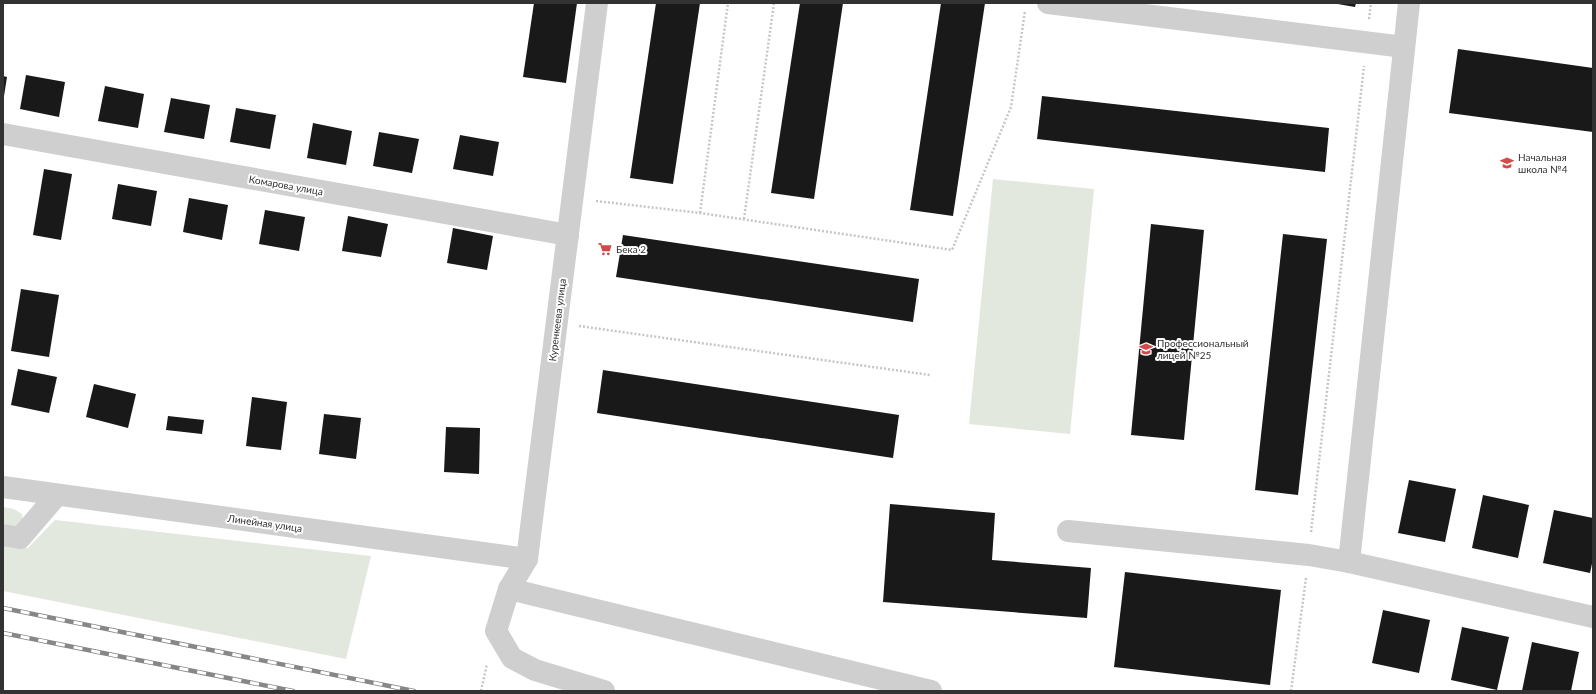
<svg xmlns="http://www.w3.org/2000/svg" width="1596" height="694" viewBox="0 0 1596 694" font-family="Lato,sans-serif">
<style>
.green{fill:#e2e8dd}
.building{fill:#191919}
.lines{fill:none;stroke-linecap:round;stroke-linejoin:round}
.path{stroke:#c6c6c6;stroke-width:2.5;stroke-dasharray:2 2;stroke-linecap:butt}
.minor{stroke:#cfcfcf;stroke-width:22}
.rail-casing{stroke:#878787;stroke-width:4.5}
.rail{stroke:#fff;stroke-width:3;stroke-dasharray:9;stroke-linecap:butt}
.labels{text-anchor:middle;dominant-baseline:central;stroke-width:4;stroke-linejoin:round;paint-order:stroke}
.poi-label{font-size:10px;fill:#323232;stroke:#fff;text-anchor:start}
.street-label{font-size:10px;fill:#323232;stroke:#fff}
</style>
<rect width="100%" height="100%" fill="#fff"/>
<g class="green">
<path d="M993 179 1094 189 1070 434 969 424Z"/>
<path d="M3 507 14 509 22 514 23 521 20 526 3 527Z"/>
<path d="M55 520 371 556 346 659 3 591V544L28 548Z"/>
</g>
<g class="building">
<path d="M534 3H577L566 83 523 77Z"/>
<path d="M656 3H700L673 184 630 178Z"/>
<path d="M800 3H843L814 199 771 193Z"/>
<path d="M941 3H985L953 216 910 210Z"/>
<path d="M1332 3H1356L1355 7Z"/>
<path d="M1458 49 1593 68V132L1449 113Z"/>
<path d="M26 75 65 82 59 117 20 109Z"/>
<path d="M3 76 7 77 4 96H3Z"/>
<path d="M105 86 144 94 138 128 98 121Z"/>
<path d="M1042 96 1329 128 1325 172 1037 139Z"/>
<path d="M171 98 210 105 204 139 164 132Z"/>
<path d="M236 108 276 115 270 149 230 142Z"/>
<path d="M313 123 352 131 346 165 307 158Z"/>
<path d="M379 132 419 139 412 173 373 166Z"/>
<path d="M460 135 499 142 493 176 453 169Z"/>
<path d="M44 169 72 174 61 240 33 235Z"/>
<path d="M118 184 157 191 151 226 112 219Z"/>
<path d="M189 198 228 205 222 240 183 232Z"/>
<path d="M265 210 305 217 299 251 259 244Z"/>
<path d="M348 216 388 224 381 257 342 251Z"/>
<path d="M1151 224 1204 230 1184 440 1131 435Z"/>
<path d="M453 228 493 236 487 270 447 263Z"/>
<path d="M1283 234 1327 239 1298 495 1255 490Z"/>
<path d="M623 235 919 279 913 322 616 277Z"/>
<path d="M21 289 59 295 49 357 11 351Z"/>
<path d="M18 369 57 377 49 413 11 405Z"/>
<path d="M603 370 899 415 893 458 597 413Z"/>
<path d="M94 384 136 394 128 428 86 417Z"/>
<path d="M252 397 287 402 281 450 246 446Z"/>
<path d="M324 414 361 418 356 459 319 454Z"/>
<path d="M168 416 204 420 202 434 166 430Z"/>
<path d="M446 427 480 428 479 474 444 472Z"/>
<path d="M1409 480 1456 489 1445 542 1398 533Z"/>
<path d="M1483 495 1529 505 1518 558 1472 548Z"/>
<path d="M890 504 995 513 992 560 1091 568 1087 618 883 602Z"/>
<path d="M1554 510 1593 518V559L1590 573 1543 563Z"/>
<path d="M1125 572 1281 590 1270 685 1114 667Z"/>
<path d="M1383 610 1430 620 1419 673 1372 663Z"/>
<path d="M1462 627 1509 637 1497 690 1451 680Z"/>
<path d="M1532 642 1579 652 1571 691H1522Z"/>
</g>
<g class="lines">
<g class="path">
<path d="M1369 19 1371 3"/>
<path d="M596 201 700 213 952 250 1011 107 1025 11"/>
<path d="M700 213 728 3"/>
<path d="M744 219 774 3"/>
<path d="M579 326 930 375"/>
<path d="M1311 532 1364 66"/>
<path d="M481 691 487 664"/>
<path d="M1291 691 1306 578"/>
</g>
<g class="minor">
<path d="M597 3 527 559 509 589 496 631 512 658 535 670 604 691"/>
<path d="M1048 3 1404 47"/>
<path d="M3 134 568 235"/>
<path d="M3 487 527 559"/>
<path d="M1068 531 1309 555 1349 562 1593 617"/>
<path d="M3 535 20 538 57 495"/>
<path d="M1349 562 1409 3"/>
<path d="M509 589 931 691"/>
</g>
<g class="rail-casing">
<g id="rail">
<path d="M3 608 414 691"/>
<path d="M3 633 293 691"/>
</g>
</g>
<use href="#rail" class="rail"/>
</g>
<defs>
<g id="school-bare" transform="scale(1.08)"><path d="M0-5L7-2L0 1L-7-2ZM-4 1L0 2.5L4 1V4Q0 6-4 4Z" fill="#d44a4a" stroke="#fff" stroke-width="2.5" paint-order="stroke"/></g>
<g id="supermarket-bare" transform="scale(1.08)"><path d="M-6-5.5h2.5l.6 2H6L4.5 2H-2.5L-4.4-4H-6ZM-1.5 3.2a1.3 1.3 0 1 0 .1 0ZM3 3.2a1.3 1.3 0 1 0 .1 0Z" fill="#d44a4a" stroke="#fff" stroke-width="2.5" paint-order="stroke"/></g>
<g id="university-bare" transform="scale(1.08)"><path d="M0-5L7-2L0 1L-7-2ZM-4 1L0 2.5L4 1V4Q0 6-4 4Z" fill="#d44a4a" stroke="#fff" stroke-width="2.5" paint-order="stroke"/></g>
</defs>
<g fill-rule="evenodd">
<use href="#school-bare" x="1507" y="163"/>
<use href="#supermarket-bare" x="605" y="249"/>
<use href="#university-bare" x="1146" y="349"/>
</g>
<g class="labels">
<g class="poi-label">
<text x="1518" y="157">Начальная<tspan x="1518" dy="12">школа №4</tspan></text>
<text x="616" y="249">Бека 2</text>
<text x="1157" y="343">Профессиональный<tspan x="1157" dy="12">лицей №25</tspan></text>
</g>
<g class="street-label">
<text transform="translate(286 185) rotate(10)">Комарова улица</text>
<text transform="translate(557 320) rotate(-83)">Куренкеева улица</text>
<text transform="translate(265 523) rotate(8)">Линейная улица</text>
</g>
</g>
<rect width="1596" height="694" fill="none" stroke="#323232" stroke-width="8"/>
</svg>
